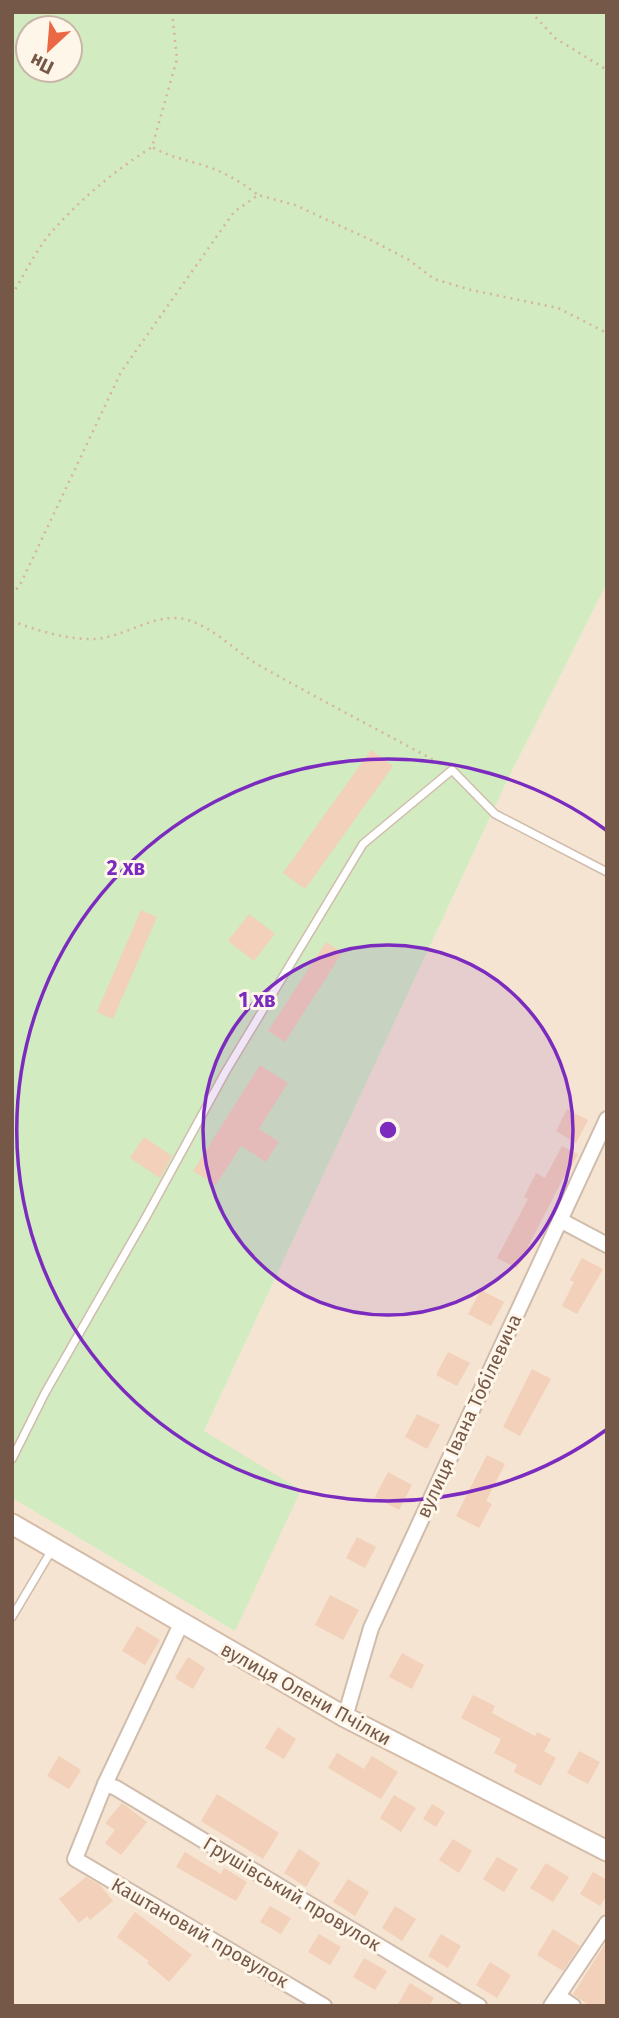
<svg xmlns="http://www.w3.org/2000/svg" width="619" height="2018" viewBox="0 0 619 2018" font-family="'Fira Sans',sans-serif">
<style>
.residential{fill:#f5e4d1}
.green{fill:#d2ebc1;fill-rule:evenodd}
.building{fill:#f3d0b9}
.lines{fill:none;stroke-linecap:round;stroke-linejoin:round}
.lane-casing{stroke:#d0bcac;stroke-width:10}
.street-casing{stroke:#d0bcac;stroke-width:18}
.secondary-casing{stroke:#d4bca9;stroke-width:23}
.path{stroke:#d8b39d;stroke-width:2.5;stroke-dasharray:2 5;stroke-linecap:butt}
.lane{stroke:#fff;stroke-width:7}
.street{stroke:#fff;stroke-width:14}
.secondary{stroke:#fff;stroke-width:19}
.ring{fill:none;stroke:#7b2cbf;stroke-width:3.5}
.labels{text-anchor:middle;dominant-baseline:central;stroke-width:6;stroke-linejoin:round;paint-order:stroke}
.street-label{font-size:19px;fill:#765848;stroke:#fff6ea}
.centre{fill:#7b2cbf;stroke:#fff6ea;stroke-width:3.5}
.ring-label{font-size:21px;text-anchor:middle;font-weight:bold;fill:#7b2cbf;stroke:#fff6ea;stroke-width:6;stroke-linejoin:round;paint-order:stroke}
</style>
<rect width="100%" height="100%" fill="#fdf3e3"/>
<path class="residential" d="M607 583V2006H12V1498L235 1631 204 1431 506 783Z"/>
<path class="green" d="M12 12H607V583L506 783 204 1431 301 1490 235 1631 12 1498ZM28 28H70V70H28Z"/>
<g class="building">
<path d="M371 750 393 766 305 889 283 873Z"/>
<path d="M141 910 157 917 113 1019 97 1012Z"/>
<path d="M249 914 275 934 254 961 228 941Z"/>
<path d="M326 942 342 953 285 1042 268 1031Z"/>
<path d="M260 1065 288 1083 259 1129 279 1142 266 1162 241 1146 216 1185 193 1171Z"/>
<path d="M567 1109 588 1120 576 1143 556 1131Z"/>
<path d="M144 1137 172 1156 160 1178 130 1158Z"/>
<path d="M562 1146 578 1154 569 1172 567 1171 517 1268 497 1258 528 1199 524 1197 536 1173 545 1178Z"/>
<path d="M582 1258 603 1269 577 1314 562 1306 574 1282 570 1280Z"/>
<path d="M481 1290 504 1302 491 1326 468 1314Z"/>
<path d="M448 1352 470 1363 457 1386 436 1375Z"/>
<path d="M532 1369 551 1379 520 1436 503 1427Z"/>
<path d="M417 1414 440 1425 427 1449 405 1437Z"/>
<path d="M487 1455 505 1464 486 1501 492 1504 479 1528 456 1516Z"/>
<path d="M388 1472 412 1485 399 1510 375 1497Z"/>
<path d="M357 1537 376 1547 365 1568 346 1558Z"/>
<path d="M330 1595 359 1610 343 1640 315 1625Z"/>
<path d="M137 1626 160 1640 145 1665 122 1651Z"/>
<path d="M402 1653 424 1665 412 1689 389 1677Z"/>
<path d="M188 1657 205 1668 193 1689 175 1678Z"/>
<path d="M473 1695 495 1706 492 1713 535 1736 537 1732 551 1739 544 1751 556 1758 541 1786 514 1772 517 1765 494 1753 501 1739 461 1718Z"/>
<path d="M278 1727 296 1739 284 1759 265 1748Z"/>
<path d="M579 1751 600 1762 588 1784 567 1773Z"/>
<path d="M337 1753 364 1769 372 1756 398 1772 381 1799 328 1768Z"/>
<path d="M59 1756 81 1770 69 1789 47 1776Z"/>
<path d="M217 1794 279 1833 263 1859 201 1821Z"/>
<path d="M394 1795 416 1808 401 1832 380 1818Z"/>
<path d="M122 1803 147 1822 121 1855 105 1843 115 1830 105 1823Z"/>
<path d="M432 1804 445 1812 436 1827 423 1819Z"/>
<path d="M453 1839 472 1851 459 1873 439 1860Z"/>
<path d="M299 1849 320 1863 306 1887 284 1873Z"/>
<path d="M185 1852 221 1874 224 1868 247 1882 236 1901 176 1867Z"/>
<path d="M497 1857 518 1869 504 1892 483 1879Z"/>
<path d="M546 1863 569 1877 553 1902 530 1888Z"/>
<path d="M593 1872 607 1880V1895L600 1906 580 1894Z"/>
<path d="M86 1877 100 1885 113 1901 90 1920 87 1916 79 1923 59 1899Z"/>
<path d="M348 1879 369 1892 355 1916 333 1902Z"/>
<path d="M270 1906 291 1918 281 1934 260 1922Z"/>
<path d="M395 1906 416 1919 402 1941 382 1928Z"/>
<path d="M135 1912 192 1955 169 1982 147 1963 149 1961 117 1937Z"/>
<path d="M553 1929 580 1946 563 1971 537 1955Z"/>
<path d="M319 1934 341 1947 330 1965 308 1952Z"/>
<path d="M441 1934 461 1946 448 1968 428 1956Z"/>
<path d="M607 1941V2006H590L573 1994Z"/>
<path d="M364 1958 387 1971 375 1990 353 1977Z"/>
<path d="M490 1962 511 1975 497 1998 476 1985Z"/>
<path d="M410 1983 434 1998 429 2006H397Z"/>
</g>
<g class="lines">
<g class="lane-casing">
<g id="lane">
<path d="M12 1459 45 1393 146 1217 226 1071 363 844 452 770 495 814 607 872"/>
<path d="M12 1617 53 1548"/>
</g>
</g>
<g class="street-casing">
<g id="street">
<path d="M560 1220 607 1245"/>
<path d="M181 1624 105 1784 75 1859 324 2006"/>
<path d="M345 1717 371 1628 607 1119"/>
<path d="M105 1784 116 1788 479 2006"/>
<path d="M558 1996 573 2006"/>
<path d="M551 2006 607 1923"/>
</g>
</g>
<g class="secondary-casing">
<path id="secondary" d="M12 1524 345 1717 607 1851"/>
</g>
<g class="path">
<path d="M172 12 177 59 152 147C168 156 182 159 199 164 221 170 240 181 258 195"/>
<path d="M531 12 555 38 607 70"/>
<path d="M12 295C24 275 35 252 49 235 78 201 114 171 152 147"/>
<path d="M12 595 21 583 121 372 234 212 258 195 295 205 373 241 409 260 434 279 471 290 558 308 607 333"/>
<path d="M12 621C36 630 64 639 90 639 123 640 155 610 188 620 214 628 233 649 255 663 317 698 380 731 443 765"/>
</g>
<use href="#lane" class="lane"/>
<use href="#street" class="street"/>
<use href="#secondary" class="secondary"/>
</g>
<circle cx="388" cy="1130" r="185" fill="#7b2cbf" fill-opacity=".12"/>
<g class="ring">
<circle cx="388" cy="1130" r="185"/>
<path d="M606 1430A371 371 0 1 1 606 830"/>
</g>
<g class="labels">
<g class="street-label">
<text transform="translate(469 1416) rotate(-65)">вулиця Івана Тобілевича</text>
<text transform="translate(306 1694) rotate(29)">вулиця Олени Пчілки</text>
<text transform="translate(292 1894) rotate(31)">Грушівський провулок</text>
<text transform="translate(200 1933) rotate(30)">Каштановий провулок</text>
</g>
</g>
<circle cx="388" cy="1130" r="10" class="centre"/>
<g class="ring-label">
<text x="126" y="875">2 хв</text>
<text x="257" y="1007">1 хв</text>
</g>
<rect width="619" height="2018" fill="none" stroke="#765848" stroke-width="28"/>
<g transform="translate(49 49) rotate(206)"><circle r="33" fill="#fff6ea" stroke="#c8b7a9" stroke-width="2"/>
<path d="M0-5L12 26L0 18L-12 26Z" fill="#eb6844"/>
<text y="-10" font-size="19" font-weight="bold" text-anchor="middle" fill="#765848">Пн</text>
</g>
</svg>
